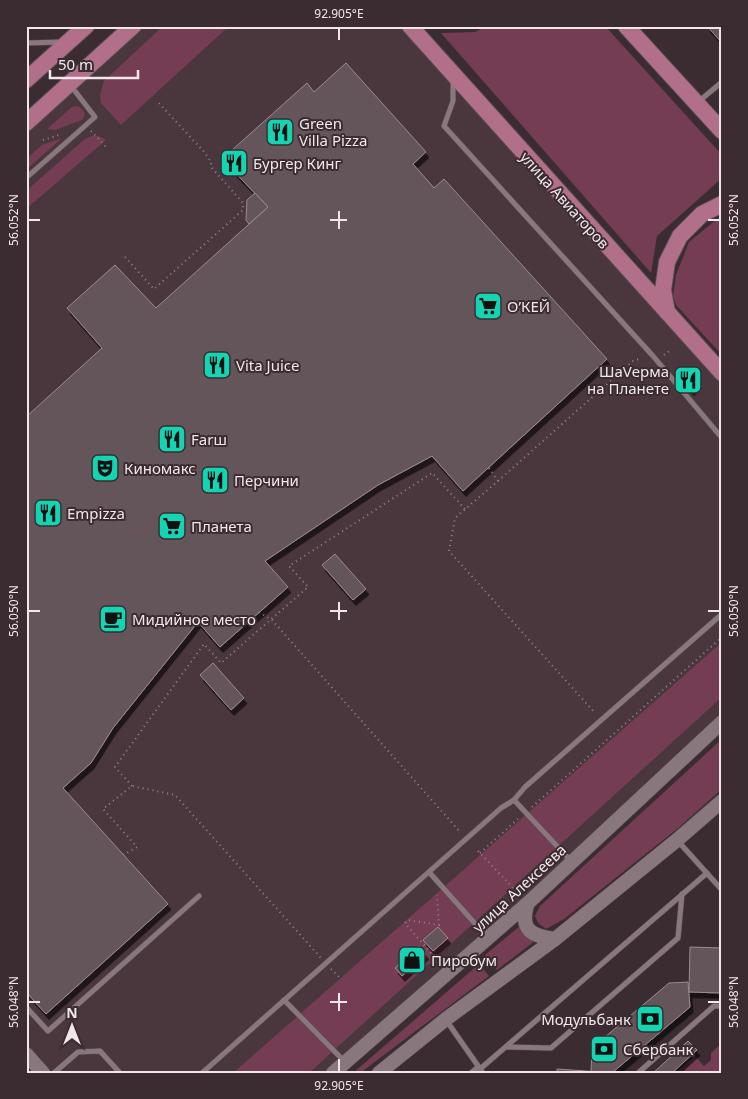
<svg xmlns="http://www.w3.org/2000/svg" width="748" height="1099" viewBox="0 0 748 1099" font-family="'Noto Sans',sans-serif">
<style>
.built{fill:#4a363d}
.green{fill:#743d53}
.building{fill:#64545a;stroke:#9d8b91;filter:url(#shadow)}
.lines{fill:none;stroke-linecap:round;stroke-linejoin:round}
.lane-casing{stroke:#574b50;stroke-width:6}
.secondary-casing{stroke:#574b50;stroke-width:15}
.primary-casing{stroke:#574b50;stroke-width:18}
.path{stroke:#92868a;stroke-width:2;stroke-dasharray:1 4;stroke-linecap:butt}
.lane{stroke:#88777d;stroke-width:5}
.secondary{stroke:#88777d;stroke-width:14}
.primary{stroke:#b26f8a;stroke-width:16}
.ticks{fill:none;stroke:#f1e7eb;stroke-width:2}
.labels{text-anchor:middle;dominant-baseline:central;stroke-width:4;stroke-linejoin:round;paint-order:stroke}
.poi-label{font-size:15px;fill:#f1e7eb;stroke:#3a2c31;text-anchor:start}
.street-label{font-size:15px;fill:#f1e7eb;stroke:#3a2c31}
.neatline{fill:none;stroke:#f1e7eb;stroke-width:2}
.ticks-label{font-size:12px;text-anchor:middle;fill:#f1e7eb}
</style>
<defs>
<filter id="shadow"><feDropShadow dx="3" dy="5.5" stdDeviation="0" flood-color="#0009"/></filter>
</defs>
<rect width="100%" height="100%" fill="#3a2c31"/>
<path class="built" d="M133 26H410L722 373V722L333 1073H43L26 1054V123Z"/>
<g class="green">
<path d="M163 26H229L121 125 101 103 100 95 104 81Z"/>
<path d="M486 26H605L722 155V178L657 236 651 273 441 33 475 32Z"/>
<path d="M78 106 83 110 85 115 82 120 55 130 47 129 72 107Z"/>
<path d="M92 136H99L106 140 26 209V191L85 139Z"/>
<path d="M62 138 26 170V159L42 145Z"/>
<path d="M722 217V355L676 305 673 296 676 275 689 242 717 219Z"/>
<path d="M722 642V697L309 1073H233Z"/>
<path d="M722 739V789L677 829 564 919 546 929 538 923 535 916 540 906Z"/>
<path d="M521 925 535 941 497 970 485 955Z"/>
<path d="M479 964 489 976 360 1073H353Z"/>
<path d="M722 1043V1073H675L695 1056 704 1066 711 1060V1053Z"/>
</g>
<g class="building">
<path d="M707 26H722V43Z"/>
<path d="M346 63 426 152 413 164 434 188 444 179 607 359 463 491 432 456 378 485 265 561 288 587 220 647 198 622 113 728 91 763 63 788 168 904 46 1014 26 992V417L102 348 67 308 115 265 156 308 268 207 222 159 307 83 314 92Z"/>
<path d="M255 193 268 207 249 224 246 220 247 200Z"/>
<path d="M684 370 697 385 691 390 678 375Z"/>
<path d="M335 554 366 589 353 600 322 565Z"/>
<path d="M213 663 244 698 231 710 200 675Z"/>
<path d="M438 927 448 938 433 951 423 940Z"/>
<path d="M419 946 426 954 402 976 395 968Z"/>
<path d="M690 947 722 948V993L689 992Z"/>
<path d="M688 982 690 1007 613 1072H591L592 1048 669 983Z"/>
<path d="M688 1041 697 1050 672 1073H653Z"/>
<path d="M557 1069 600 1072V1073H557Z"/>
</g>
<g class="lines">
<g class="lane-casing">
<g id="lane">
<path d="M26 43 63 42"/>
<path d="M453 80V101L444 126 653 356 722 438"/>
<path d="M698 102 722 82"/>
<path d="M26 178 95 117 71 86"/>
<path d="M514 800 571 861"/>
<path d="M677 840 722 890"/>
<path d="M429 872 487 937"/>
<path d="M284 1000 345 1062"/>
<path d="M26 1007 48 1031 199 896"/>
<path d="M446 1020 483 1073"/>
<path d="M506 1047 551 1048 678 938 682 894"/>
<path d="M480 1069 707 873"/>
<path d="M54 1073 78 1052 100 1051 120 1073"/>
<path d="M202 1073 501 808 514 800 525 787 722 614"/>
<path d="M471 1073 478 1067"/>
<path d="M638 1073 714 1006H722"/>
</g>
</g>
<g class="secondary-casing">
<g id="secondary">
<path d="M527 905C520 930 531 936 555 939"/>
<path d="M26 1054 43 1073"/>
<path d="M333 1073 528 903 722 722"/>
<path d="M379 1073 446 1019 555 939 677 840 722 801"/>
</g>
</g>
<g class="primary-casing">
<g id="primary">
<path d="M410 26 722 373"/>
<path d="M626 26 722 131"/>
<path d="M26 80 86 26"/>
<path d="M26 123 133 26"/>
<path d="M667 312 663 290 667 262 680 236 702 214 722 204"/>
</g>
</g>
<g class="path">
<path d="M91 131 106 147"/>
<path d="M43 140 62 134"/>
<path d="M125 257 154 289 243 210V203L211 167V162L205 153 157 101"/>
<path d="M664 355 672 349"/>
<path d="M489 468 498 481 455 518 449 551 595 713"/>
<path d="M498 481 633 361 642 358"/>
<path d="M259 612 272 620 461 833"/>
<path d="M132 786 115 767 204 644 221 663 308 587 289 566 432 473 465 509"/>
<path d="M532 807 722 637"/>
<path d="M478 851 519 894"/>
<path d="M480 853 519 818"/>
<path d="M123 855 137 847 103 809 132 786 175 795 321 958"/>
<path d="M431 953 405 923 408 920 439 925 437 895"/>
<path d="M331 969 339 977"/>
</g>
<use href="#lane" class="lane"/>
<use href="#secondary" class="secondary"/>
<use href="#primary" class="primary"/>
</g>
<path class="ticks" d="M339 28V40M339 211V229M28 220H40M330 220H347M708 220H720M339 602V620M28 611H40M330 611H347M708 611H720M339 993V1011M28 1002H40M330 1002H347M708 1002H720M339 1059V1072"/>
<defs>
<g id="restaurant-square" transform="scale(1.4375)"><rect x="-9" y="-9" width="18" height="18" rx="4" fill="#14d5b3" stroke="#3a2c31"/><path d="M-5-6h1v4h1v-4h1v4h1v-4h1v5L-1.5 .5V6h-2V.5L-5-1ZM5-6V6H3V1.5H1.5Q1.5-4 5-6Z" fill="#111"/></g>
<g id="supermarket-square" transform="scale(1.4375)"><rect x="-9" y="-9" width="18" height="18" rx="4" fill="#14d5b3" stroke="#3a2c31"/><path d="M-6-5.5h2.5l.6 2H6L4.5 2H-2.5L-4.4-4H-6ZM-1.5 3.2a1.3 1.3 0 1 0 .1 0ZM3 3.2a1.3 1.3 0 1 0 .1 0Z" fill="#111"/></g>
<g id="theatre-square" transform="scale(1.4375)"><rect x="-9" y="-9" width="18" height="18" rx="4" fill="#14d5b3" stroke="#3a2c31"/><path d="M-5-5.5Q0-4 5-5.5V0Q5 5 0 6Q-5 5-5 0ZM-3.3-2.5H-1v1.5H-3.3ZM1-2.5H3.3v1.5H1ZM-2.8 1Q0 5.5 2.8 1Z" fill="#111"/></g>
<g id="cafe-square" transform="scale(1.4375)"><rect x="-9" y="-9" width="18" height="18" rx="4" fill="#14d5b3" stroke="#3a2c31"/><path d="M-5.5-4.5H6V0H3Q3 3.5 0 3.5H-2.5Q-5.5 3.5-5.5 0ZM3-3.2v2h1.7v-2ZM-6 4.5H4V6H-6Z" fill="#111"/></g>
<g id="shop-square" transform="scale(1.4375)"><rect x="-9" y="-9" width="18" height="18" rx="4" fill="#14d5b3" stroke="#3a2c31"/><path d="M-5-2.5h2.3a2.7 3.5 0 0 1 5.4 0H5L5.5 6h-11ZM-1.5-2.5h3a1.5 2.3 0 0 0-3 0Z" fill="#111"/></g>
<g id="bank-square" transform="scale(1.4375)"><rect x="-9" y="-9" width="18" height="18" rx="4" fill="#14d5b3" stroke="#3a2c31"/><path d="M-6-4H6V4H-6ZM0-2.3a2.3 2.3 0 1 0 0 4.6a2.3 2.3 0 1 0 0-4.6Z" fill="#111"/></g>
</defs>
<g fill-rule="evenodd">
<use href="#restaurant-square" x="280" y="132"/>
<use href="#restaurant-square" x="234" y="163"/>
<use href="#supermarket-square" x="488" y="306"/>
<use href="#restaurant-square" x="217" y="365"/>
<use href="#restaurant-square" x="688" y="380"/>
<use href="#restaurant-square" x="172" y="439"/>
<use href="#theatre-square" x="105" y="468"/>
<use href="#restaurant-square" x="215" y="480"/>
<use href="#restaurant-square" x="48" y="513"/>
<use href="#supermarket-square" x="172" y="526"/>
<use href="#cafe-square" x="113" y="619"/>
<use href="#shop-square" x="412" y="960"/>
<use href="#bank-square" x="650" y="1019"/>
<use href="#bank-square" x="604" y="1049"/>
</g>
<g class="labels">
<g class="poi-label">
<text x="299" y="123">Green<tspan x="299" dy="17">Villa Pizza</tspan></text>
<text x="253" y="163">Бургер Кинг</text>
<text x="507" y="306">О’КЕЙ</text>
<text x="236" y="365">Vita Juice</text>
<text x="669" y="371" text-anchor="end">ШаVерма<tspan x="669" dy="17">на Планете</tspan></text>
<text x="191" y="439">Farш</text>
<text x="124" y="468">Киномакс</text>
<text x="234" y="480">Перчини</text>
<text x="67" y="513">Empizza</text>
<text x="191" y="526">Планета</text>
<text x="132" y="619">Мидийное место</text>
<text x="431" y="960">Пиробум</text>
<text x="631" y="1019" text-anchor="end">Модульбанк</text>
<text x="623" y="1049">Сбербанк</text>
</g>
<g class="street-label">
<text transform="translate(565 200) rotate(48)">улица Авиаторов</text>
<text transform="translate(519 888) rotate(-43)">улица Алексеева</text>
</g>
</g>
<rect width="748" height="1099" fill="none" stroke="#3a2c31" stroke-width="55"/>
<g transform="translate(72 1026)" stroke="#3a2c31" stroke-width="4" paint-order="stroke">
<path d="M0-4L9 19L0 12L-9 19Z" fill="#f1e7eb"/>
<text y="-8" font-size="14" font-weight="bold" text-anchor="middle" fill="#f1e7eb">N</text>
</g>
<path d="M50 70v8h88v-8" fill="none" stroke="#f1e7eb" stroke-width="2.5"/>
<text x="58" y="70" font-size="15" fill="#f1e7eb" stroke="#3a2c31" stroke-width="4" paint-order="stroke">50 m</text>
<rect x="28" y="28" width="692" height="1044" class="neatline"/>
<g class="ticks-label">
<text x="339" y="18">92.905°E</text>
<text transform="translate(14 220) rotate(-90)" y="4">56.052°N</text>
<text transform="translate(734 220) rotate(-90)" y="4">56.052°N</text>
<text transform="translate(14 611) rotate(-90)" y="4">56.050°N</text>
<text transform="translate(734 611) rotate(-90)" y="4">56.050°N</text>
<text transform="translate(14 1002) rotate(-90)" y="4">56.048°N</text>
<text transform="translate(734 1002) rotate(-90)" y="4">56.048°N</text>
<text x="339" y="1090">92.905°E</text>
</g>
</svg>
